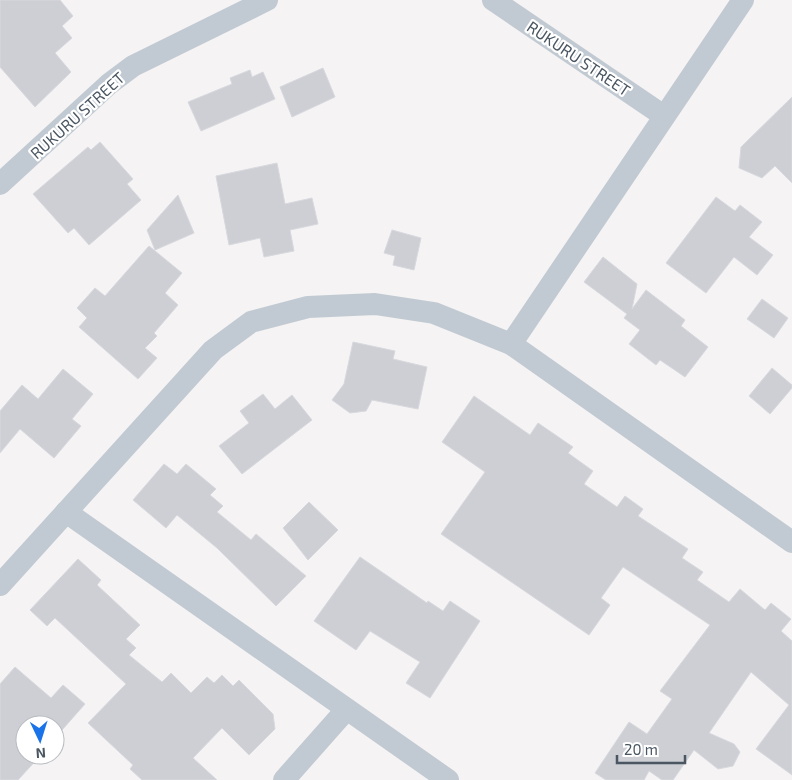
<svg xmlns="http://www.w3.org/2000/svg" width="792" height="780" viewBox="0 0 792 780" font-family="'Exo 2',sans-serif">
<style>
.building{fill:#cdcfd5;stroke:#d7d9de}
.lines{fill:none;stroke-linecap:round;stroke-linejoin:round}
.street{stroke:#c1cad2;stroke-width:22}
.labels{text-anchor:middle;dominant-baseline:central;stroke-width:4.5;stroke-linejoin:round;paint-order:stroke}
.street-label{font-size:16px;fill:#4a5661;stroke:#fff}
</style>
<rect width="100%" height="100%" fill="#f5f3f3"/>
<g class="building">
<path d="M0 0H60L73 16 62 26 72 38 55 53 71 72 35 107 0 67Z"/>
<path d="M323 68 335 97 292 117 280 87Z"/>
<path d="M250 70 252 77 263 72 275 99 201 131 188 102 232 84 230 78Z"/>
<path d="M792 97V183L775 166 762 178 739 168 741 147Z"/>
<path d="M100 142 133 179 127 184 141 200 89 245 74 228 68 233 33 194 88 147 91 150Z"/>
<path d="M277 163 285 204 312 198 318 224 290 230 294 251 264 257 260 238 229 245 216 176Z"/>
<path d="M178 195 194 233 155 250 147 230Z"/>
<path d="M716 197 735 211 740 205 762 222 749 237 773 255 757 275 734 257 706 293 666 263Z"/>
<path d="M392 230 421 238 414 270 393 265 395 256 384 253Z"/>
<path d="M149 246 182 273 165 293 178 305 154 333 157 336 145 348 157 358 138 379 79 327 87 318 77 308 95 288 105 296Z"/>
<path d="M603 257 637 284 632 309 646 290 685 320 681 326 708 347 685 377 660 360 656 365 629 344 640 330 624 318 627 314 584 282Z"/>
<path d="M762 299 788 318 774 338 747 319Z"/>
<path d="M353 342 395 351 393 359 427 367 418 409 372 400 366 411 350 413 332 400 344 384Z"/>
<path d="M772 368 792 385V388L770 414 749 396Z"/>
<path d="M63 369 93 394 72 419 81 426 54 458 20 429 0 453V411L22 385 38 399Z"/>
<path d="M263 394 275 409 292 395 312 420 242 474 219 446 249 423 240 411Z"/>
<path d="M474 396 530 435 538 423 573 447 568 453 593 471 584 484 617 507 625 496 643 509 638 516 688 549 682 558 703 572 697 580 729 602 740 589 765 610 771 603 791 619 781 631 792 641V775L756 749 789 705 751 672 709 733 734 744 740 752 733 766 718 769 694 750 673 780H662L649 771 644 780H606L595 773 629 722 647 734 672 699 660 691 710 625 623 567 601 598 610 605 589 635 441 534 485 472 442 442Z"/>
<path d="M164 464 177 474 186 464 216 489 210 495 223 506 217 512 251 540 256 534 306 576 276 606 217 548 177 515 166 528 133 500Z"/>
<path d="M309 502 338 530 308 560 283 528Z"/>
<path d="M360 557 427 603 428 601 443 611 450 601 480 621 430 698 406 683 420 662 370 631 356 650 314 621Z"/>
<path d="M78 559 101 580 97 585 140 625 126 639 136 648 129 655 162 682 171 673 191 693 207 677 214 683 222 675 233 686 239 680 273 714 275 729 249 755 222 728 193 758 217 780H142L130 769 133 765 88 723 126 684 55 618 47 626 30 610Z"/>
<path d="M15 667 51 698 63 685 85 704 55 738V725H25V755H41L18 780H0V684Z"/>
</g>
<g class="lines">
<g class="street">
<path d="M493 0 664 116"/>
<path d="M0 184 109 84 133 66 267 0"/>
<path d="M511 344 743 0"/>
<path d="M66 512 448 780"/>
<path d="M0 585 213 350 251 322 308 307 375 304 434 313 511 344 792 542"/>
<path d="M284 780 346 710"/>
</g>
</g>
<g class="labels">
<g class="street-label">
<text transform="translate(579 58) rotate(34)">RUKURU STREET</text>
<text transform="translate(77 115) rotate(-42)">RUKURU STREET</text>
</g>
</g>
<g transform="translate(40 740) rotate(176)"><circle r="24" fill="#ffffff" stroke="#b7bbc0"/>
<path d="M0-4L9 19L0 12L-9 19Z" fill="#1a73e8"/>
<text y="-8" font-size="14" font-weight="bold" text-anchor="middle" fill="#4a5661">N</text>
</g>
<path d="M617 755v8h68v-8" fill="none" stroke="#4a5661" stroke-width="2.5"/>
<text x="624" y="755" font-size="15" fill="#4a5661" stroke="#ffffff" stroke-width="4" paint-order="stroke">20 m</text>
</svg>
